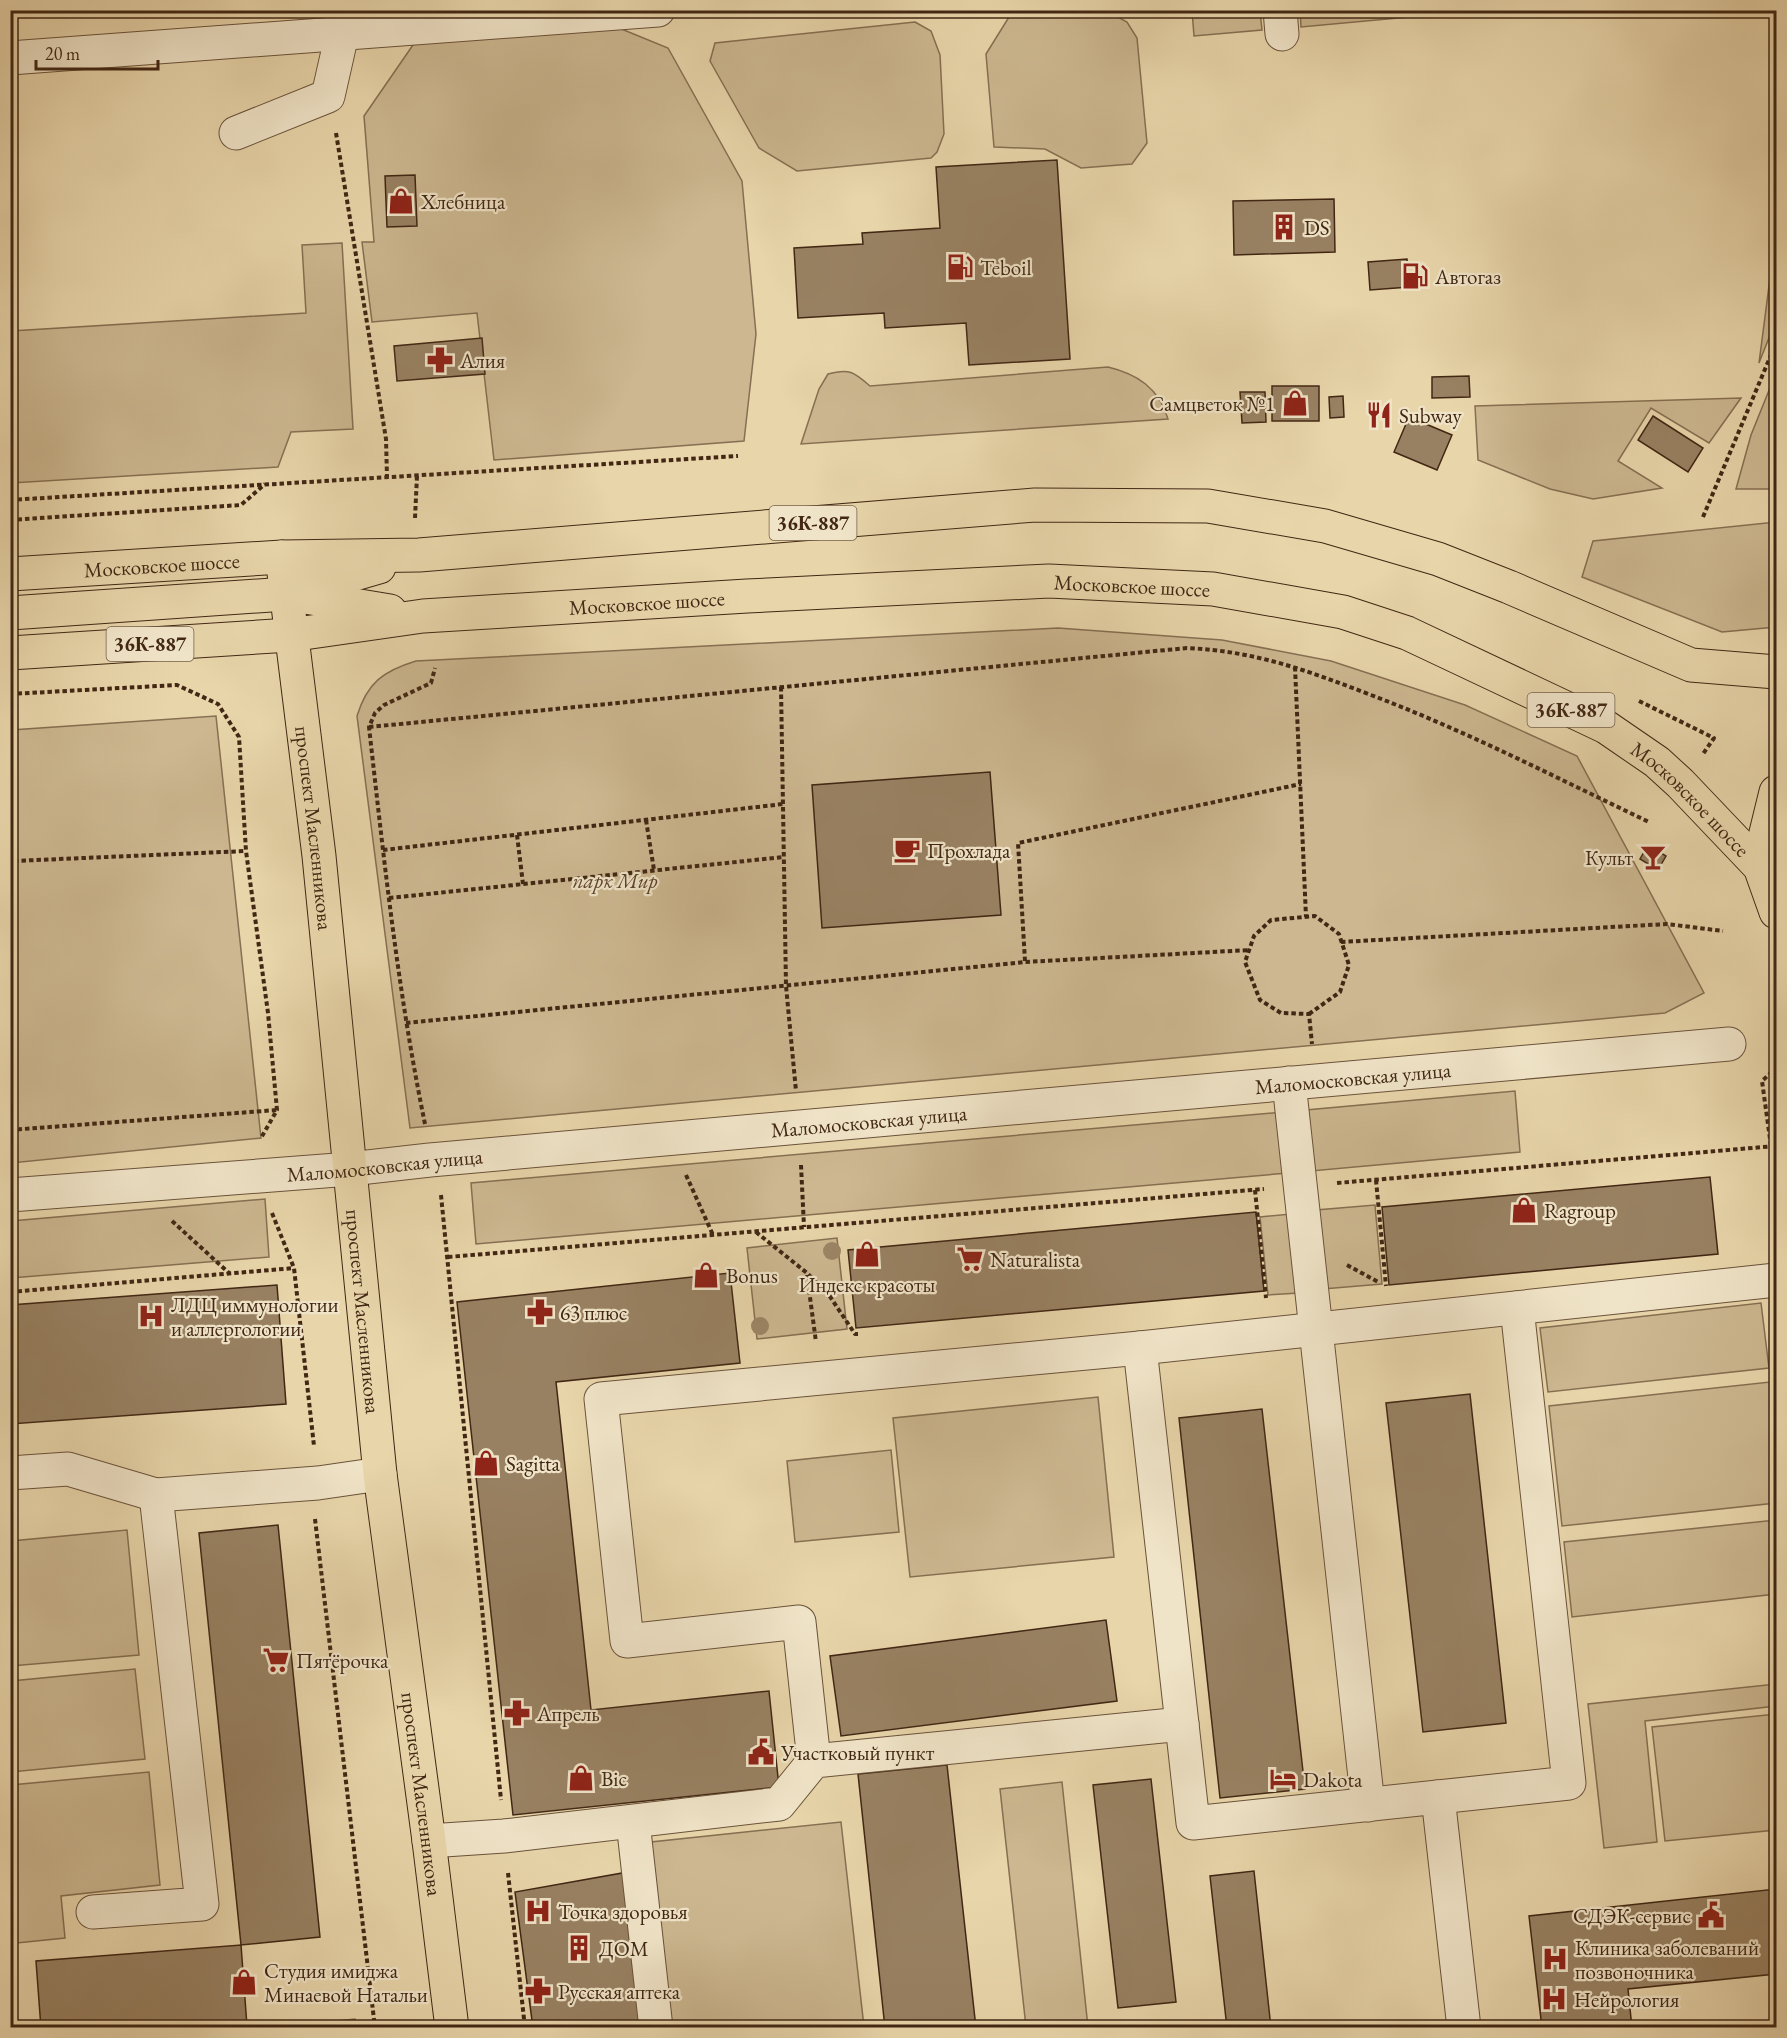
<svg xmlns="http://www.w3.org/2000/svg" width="1787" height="2038" viewBox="0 0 1787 2038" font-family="'EB Garamond',serif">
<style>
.green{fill:#ccb790;stroke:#866f52;stroke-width:1.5}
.building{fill:#988162;stroke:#412714;stroke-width:1.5}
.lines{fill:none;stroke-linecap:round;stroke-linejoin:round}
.minor-casing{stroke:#6b523a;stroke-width:35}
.major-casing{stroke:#412714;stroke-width:35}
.path{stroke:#412714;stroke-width:4;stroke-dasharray:4.5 3;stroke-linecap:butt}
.minor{stroke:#f0e4c8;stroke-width:33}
.major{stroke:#e8d5aa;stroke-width:33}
.tree{fill:#9c8565}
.labels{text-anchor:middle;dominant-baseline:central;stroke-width:4.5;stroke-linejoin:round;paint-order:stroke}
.shield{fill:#f0e4c8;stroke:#76604a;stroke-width:1.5}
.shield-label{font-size:20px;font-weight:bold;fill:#412714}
.poi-label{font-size:21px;fill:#412714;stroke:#f0e4c8;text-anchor:start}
.street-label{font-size:21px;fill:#412714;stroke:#f0e4c8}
.park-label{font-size:21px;font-style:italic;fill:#5d442d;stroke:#f0e4c8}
</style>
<rect width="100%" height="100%" fill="#e8d5aa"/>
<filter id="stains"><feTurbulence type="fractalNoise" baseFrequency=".00333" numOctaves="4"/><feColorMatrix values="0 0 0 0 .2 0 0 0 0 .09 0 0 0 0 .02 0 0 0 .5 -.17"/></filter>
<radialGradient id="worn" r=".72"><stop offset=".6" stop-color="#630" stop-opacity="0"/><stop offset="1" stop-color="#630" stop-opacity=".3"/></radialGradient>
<g class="green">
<path d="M1300 10H1474V11L1301 27Z"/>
<path d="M1082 11H1107L1127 22 1137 38 1147 143 1132 164 1081 168 1045 149 994 147 986 54 1009 17Z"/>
<path d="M1192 11H1260L1262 30 1194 36Z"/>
<path d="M915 22 931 31 940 55 944 134 937 152 931 158 797 171 759 148 710 61 715 43Z"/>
<path d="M619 28 668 48 742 181 756 334 744 441 494 460 477 313 372 322 362 242H374L364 116 415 42Z"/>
<path d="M1776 232V320L1759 363Z"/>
<path d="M342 243 353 429 291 432 278 467 11 483V331L306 313 302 245Z"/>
<path d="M1108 367C1137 374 1159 388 1168 419L801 444 819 389 828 374C849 368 854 372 870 386Z"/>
<path d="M1776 373V489H1736L1751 435Z"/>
<path d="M1741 398 1709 443 1651 408 1618 461 1662 488 1593 499 1550 489 1478 460 1475 406Z"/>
<path d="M1776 522V627L1722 632 1582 577 1593 541Z"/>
<path d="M1058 628 1222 640 1331 661 1465 705 1577 756 1704 993 1665 1013 410 1128 357 716C367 683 383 671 416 661Z"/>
<path d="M216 716 261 1138 11 1163V730Z"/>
<path d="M1515 1091 1520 1152 1311 1171 1306 1110Z"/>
<path d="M1283 1112 1288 1173 476 1244 471 1183Z"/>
<path d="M265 1199 269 1257 11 1278V1221Z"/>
<path d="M1375 1205 1382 1284 1323 1289 1316 1210Z"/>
<path d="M1291 1214 1299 1293 1268 1295 1260 1217Z"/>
<path d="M837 1238 847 1329 757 1339 747 1248Z"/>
<path d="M1761 1303 1769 1368 1548 1392 1540 1328Z"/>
<path d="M1770 1382 1776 1442V1503L1562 1526 1549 1406Z"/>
<path d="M1098 1397 1114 1557 910 1577 893 1418Z"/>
<path d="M891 1450 899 1532 795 1542 787 1461Z"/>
<path d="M1776 1520V1594L1572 1617 1564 1542Z"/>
<path d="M127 1530 139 1655 11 1666V1541Z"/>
<path d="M135 1669 145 1759 11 1772V1681Z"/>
<path d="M1776 1684V1706L1645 1721 1657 1842 1604 1848 1588 1704Z"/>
<path d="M1776 1714V1830L1665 1841 1652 1727Z"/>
<path d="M149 1772 160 1885 61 1896 65 1938 17 1943 10 1883 11 1785Z"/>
<path d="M1062 1782 1088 2027H1026L1000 1789Z"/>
<path d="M841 1822 864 2027H671L651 1842Z"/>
<path d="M355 2019 356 2027H278Z"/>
</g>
<g class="building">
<path d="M1057 160 1070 359 969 365 966 323 885 328 884 313 798 318 794 248 863 244 862 233 940 228 936 167Z"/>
<path d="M415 175 417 226 387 227 385 176Z"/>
<path d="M1334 199 1335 252 1234 255 1233 201Z"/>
<path d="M1407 259 1409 287 1370 290 1368 262Z"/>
<path d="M482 338 485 374 397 381 394 346Z"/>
<path d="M1469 376 1470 397 1432 398V377Z"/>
<rect x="1272" y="386" width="47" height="35"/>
<path d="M1240 392H1265L1266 422 1242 423Z"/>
<path d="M1343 396 1344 417 1330 418 1329 397Z"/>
<path d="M1653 416 1703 448 1688 472 1638 440Z"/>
<path d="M1409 417 1452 435 1437 470 1394 452Z"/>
<path d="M990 772 1001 915 822 928 812 785Z"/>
<path d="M1648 845 1666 856 1658 870 1640 859Z"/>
<path d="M10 846H12L16 876H10Z"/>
<path d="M1710 1177 1718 1254 1389 1285 1382 1207Z"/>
<path d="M1256 1212 1264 1291 856 1328 848 1250Z"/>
<path d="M730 1273 740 1363 556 1382 557 1391 591 1710 769 1691 779 1787 513 1815 457 1302Z"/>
<path d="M277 1285 286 1404 10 1424V1305Z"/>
<path d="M1470 1394 1506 1723 1423 1732 1386 1403Z"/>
<path d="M1262 1409 1305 1789 1220 1798 1179 1418Z"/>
<path d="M278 1525 320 1937 241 1945 199 1533Z"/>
<path d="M1106 1620 1117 1701 841 1736 830 1656Z"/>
<path d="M947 1765 976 2028H885L858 1774Z"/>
<path d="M1151 1779 1176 2002 1118 2008 1093 1785Z"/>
<path d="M1254 1871 1271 2028H1227L1210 1876Z"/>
<path d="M628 1872 644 2028H533L515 1892Z"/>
<path d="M1776 1889V1974L1628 1989 1632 2028H1542L1529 1916Z"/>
<path d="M241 1945 247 2026 222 2028H41L36 1961Z"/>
</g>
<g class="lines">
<g class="minor-casing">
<g id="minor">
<path d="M1280 10 1282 34"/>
<path d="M10 58 658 10"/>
<path d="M236 133 328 96 342 34 341 12"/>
<path d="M1289 1083 1368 1805"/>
<path id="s1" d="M10 1195 350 1169 430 1160 1729 1044"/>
<path d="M1140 1348 1182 1724"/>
<path d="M10 1473 68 1469 156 1495 318 1483 380 1474"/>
<path d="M814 1761 799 1622 627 1641 601 1399 1140 1348 1776 1280"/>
<path d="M1438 1797 1569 1783 1517 1308"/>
<path d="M633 1822 656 2028"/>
<path d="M429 1841 504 1836 779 1804 814 1761 1182 1724 1193 1823 1438 1797 1464 2028"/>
<path d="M93 1912 202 1904 156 1495"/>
</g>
</g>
<g class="major-casing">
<g id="major">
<path id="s2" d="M282 557 319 856 380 1474 429 1841 452 2028"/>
<path id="s3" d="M10 574 282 557 419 555 1035 505 1208 506 1325 526 1438 559 1509 587 1691 665 1776 672"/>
<path d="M293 595 390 611"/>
<path d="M10 613 286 594 379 567"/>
<path id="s4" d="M10 653 290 635 423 616 747 596 1049 581 1213 589 1343 612 1407 633 1606 727 1657 762 1680 783 1760 867 1776 912"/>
<path d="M1760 867 1765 837 1776 792"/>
</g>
</g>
<g class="path">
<path d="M336 133 386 439 387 477"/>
<path d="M10 500 738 456"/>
<path d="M1703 517 1776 343"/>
<path d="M415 518 417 476"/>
<path d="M10 520 241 505 265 484"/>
<path d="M1295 667 1306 917"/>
<path d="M781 687 786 986 796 1091"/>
<path d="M10 694 177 685 218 704 239 737 246 851 268 1013 277 1110 261 1138"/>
<path d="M1639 701 1714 738 1703 754"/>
<path d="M369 727 1187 648C1255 651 1309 671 1371 695 1466 731 1557 778 1649 822"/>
<path d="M646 820 654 870"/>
<path d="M517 835 523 884"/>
<path d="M383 850 783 804"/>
<path d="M14 861 246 851"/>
<path d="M389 898 784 857"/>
<path d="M1341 942 1667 924 1723 931"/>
<path d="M1025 961 1018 843 1301 784"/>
<path d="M1309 1014 1340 992 1349 965 1339 934 1315 916 1271 920 1254 936 1245 962 1260 1000 1281 1013 1309 1014 1312 1044"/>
<path d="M406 1023 1025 962 1250 950"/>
<path d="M425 1124C398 993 384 860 369 727L375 713 384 705 431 683 435 668"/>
<path d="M10 1130 277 1110"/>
<path d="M1771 1146 1762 1081 1776 1068"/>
<path d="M801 1165 804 1227"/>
<path d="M686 1175 713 1235"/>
<path d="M1376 1180 1386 1286"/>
<path d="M1337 1183 1776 1146"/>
<path d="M1255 1190 1266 1298"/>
<path d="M441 1195 501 1800"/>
<path d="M272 1213 294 1268 314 1446"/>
<path d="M172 1221 229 1273"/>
<path d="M756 1232 807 1273 829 1295 855 1334H858"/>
<path d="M448 1257 1264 1189"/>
<path d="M1347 1265 1380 1283"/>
<path d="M807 1275 816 1342"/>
<path d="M10 1292 294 1268"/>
<path d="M315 1519 375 2028"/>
<path d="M508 1873 525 2028"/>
</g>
<use href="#minor" class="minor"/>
<use href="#major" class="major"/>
</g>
<g class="tree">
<circle cx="832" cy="1251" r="9"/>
<circle cx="760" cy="1326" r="9"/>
</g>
<defs>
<g id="shop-bare" transform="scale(2.07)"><path d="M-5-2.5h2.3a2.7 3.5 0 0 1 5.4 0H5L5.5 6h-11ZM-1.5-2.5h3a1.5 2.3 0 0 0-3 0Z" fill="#8f2418" stroke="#f0e4c8" stroke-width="2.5" paint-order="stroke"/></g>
<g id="building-bare" transform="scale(2.07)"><path d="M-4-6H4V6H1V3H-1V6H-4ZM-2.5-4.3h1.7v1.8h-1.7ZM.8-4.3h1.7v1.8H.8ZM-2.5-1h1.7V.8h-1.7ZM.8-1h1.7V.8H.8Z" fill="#8f2418" stroke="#f0e4c8" stroke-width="2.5" paint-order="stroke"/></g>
<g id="fuel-bare" transform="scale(2.07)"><path d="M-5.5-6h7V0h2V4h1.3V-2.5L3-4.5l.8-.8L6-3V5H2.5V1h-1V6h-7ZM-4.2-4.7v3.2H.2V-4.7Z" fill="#8f2418" stroke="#f0e4c8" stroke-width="2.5" paint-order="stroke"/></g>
<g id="pharmacy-bare" transform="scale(2.07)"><path d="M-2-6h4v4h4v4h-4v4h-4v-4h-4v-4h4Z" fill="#8f2418" stroke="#f0e4c8" stroke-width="2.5" paint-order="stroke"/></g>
<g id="restaurant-bare" transform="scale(2.07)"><path d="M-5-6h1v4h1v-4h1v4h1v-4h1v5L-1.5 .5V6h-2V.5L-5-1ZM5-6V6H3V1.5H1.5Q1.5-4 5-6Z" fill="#8f2418" stroke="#f0e4c8" stroke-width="2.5" paint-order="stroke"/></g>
<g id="cafe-bare" transform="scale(2.07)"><path d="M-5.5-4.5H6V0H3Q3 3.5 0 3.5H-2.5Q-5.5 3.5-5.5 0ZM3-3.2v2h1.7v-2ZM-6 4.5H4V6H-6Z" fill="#8f2418" stroke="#f0e4c8" stroke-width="2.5" paint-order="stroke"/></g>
<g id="bar-bare" transform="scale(2.07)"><path d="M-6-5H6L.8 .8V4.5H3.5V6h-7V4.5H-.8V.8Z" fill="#8f2418" stroke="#f0e4c8" stroke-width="2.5" paint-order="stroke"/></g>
<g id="supermarket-bare" transform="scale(2.07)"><path d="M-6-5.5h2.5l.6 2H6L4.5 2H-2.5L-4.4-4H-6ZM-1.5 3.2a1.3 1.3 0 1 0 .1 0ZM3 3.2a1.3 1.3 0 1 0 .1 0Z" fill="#8f2418" stroke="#f0e4c8" stroke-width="2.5" paint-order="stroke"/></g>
<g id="hospital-bare" transform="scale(2.07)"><path d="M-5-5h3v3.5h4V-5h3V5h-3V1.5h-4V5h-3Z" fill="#8f2418" stroke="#f0e4c8" stroke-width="2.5" paint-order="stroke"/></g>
<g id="civic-bare" transform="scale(2.07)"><path d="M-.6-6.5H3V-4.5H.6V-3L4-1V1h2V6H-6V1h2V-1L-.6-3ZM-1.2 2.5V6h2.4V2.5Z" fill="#8f2418" stroke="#f0e4c8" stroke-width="2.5" paint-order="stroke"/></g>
<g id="hotel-bare" transform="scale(2.07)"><path d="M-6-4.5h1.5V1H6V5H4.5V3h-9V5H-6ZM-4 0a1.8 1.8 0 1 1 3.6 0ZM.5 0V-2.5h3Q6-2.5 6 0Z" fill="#8f2418" stroke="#f0e4c8" stroke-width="2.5" paint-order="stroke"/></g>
</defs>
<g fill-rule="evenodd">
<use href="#shop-bare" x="401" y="201"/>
<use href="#building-bare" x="1284" y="227"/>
<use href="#fuel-bare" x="960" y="267"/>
<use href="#fuel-bare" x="1415" y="276"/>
<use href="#pharmacy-bare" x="440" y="360"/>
<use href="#shop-bare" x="1295" y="403"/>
<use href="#restaurant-bare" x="1379" y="415"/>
<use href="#cafe-bare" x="907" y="850"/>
<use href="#bar-bare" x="1653" y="857"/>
<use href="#shop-bare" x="1524" y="1210"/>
<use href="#shop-bare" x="867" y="1254"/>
<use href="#supermarket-bare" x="970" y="1259"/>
<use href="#shop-bare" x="706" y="1275"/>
<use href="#pharmacy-bare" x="540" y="1312"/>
<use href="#hospital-bare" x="151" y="1316"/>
<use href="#shop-bare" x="486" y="1463"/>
<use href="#supermarket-bare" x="276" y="1660"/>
<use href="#pharmacy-bare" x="517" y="1713"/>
<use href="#civic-bare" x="761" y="1752"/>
<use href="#shop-bare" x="581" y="1778"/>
<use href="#hotel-bare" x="1283" y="1779"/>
<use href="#hospital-bare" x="538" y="1911"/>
<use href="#civic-bare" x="1711" y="1915"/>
<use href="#building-bare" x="579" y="1948"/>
<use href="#hospital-bare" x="1555" y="1959"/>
<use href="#shop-bare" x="244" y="1982"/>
<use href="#pharmacy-bare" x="538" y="1991"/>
<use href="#hospital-bare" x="1554" y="1999"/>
</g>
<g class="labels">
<g class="shield">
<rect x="769.5" y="506" width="87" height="34" rx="4.5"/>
<rect x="106.5" y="627" width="87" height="34" rx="4.5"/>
<rect x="1527.5" y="693" width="87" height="34" rx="4.5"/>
</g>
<g class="shield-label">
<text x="813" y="523">36К-887</text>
<text x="150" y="644">36К-887</text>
<text x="1571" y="710">36К-887</text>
</g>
<g class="poi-label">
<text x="421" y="201">Хлебница</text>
<text x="1304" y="227">DS</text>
<text x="980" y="267">Teboil</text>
<text x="1435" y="276">Автогаз</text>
<text x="460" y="360">Алия</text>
<text x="1275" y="403" text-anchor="end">Самцветок №1</text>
<text x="1399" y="415">Subway</text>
<text x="927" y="850">Прохлада</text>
<text x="1633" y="857" text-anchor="end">Культ</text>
<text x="1544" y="1210">Ragroup</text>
<text x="990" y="1259">Naturalista</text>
<text x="726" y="1275">Bonus</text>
<text x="867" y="1284" text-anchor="middle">Индекс красоты</text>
<text x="171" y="1304">ЛДЦ иммунологии<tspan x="171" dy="24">и аллергологии</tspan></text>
<text x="560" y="1312">63 плюс</text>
<text x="506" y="1463">Sagitta</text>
<text x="296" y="1660">Пятёрочка</text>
<text x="537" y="1713">Апрель</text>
<text x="781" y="1752">Участковый пункт</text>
<text x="601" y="1778">Bic</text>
<text x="1303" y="1779">Dakota</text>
<text x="558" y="1911">Точка здоровья</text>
<text x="1691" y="1915" text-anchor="end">СДЭК-сервис</text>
<text x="1575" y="1947">Клиника заболеваний<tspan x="1575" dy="24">позвоночника</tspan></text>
<text x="599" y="1948">ДОМ</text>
<text x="264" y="1970">Студия имиджа<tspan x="264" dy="24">Минаевой Натальи</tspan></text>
<text x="558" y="1991">Русская аптека</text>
<text x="1574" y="1999">Нейрология</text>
</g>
<g class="street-label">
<text stroke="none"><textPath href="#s3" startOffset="152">Московское шоссе</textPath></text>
<text stroke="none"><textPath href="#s4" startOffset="1125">Московское шоссе</textPath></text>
<text stroke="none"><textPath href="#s4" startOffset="639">Московское шоссе</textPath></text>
<text stroke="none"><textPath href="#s4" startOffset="1737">Московское шоссе</textPath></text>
<text stroke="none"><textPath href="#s2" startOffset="273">проспект Масленникова</textPath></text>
<text stroke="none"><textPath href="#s1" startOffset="1348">Маломосковская улица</textPath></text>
<text stroke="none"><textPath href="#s1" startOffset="862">Маломосковская улица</textPath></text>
<text stroke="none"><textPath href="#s1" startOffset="376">Маломосковская улица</textPath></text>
<text stroke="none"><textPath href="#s2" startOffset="759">проспект Масленникова</textPath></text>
<text stroke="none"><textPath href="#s2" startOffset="1245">проспект Масленникова</textPath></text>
</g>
<g class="park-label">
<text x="615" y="880">парк Мир</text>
</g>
</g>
<rect width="1787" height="2038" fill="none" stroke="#e8d5aa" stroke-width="36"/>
<rect x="12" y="12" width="1763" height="2014" fill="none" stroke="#412714" stroke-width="3"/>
<rect x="18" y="18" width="1751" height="2002" fill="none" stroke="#412714" stroke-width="1.5"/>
<path d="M36 60v9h122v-9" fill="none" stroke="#412714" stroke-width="3"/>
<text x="45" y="60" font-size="18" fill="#412714" stroke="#f0e4c8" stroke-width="4.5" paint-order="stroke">20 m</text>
<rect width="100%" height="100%" filter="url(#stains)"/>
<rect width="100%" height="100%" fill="url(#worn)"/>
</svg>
